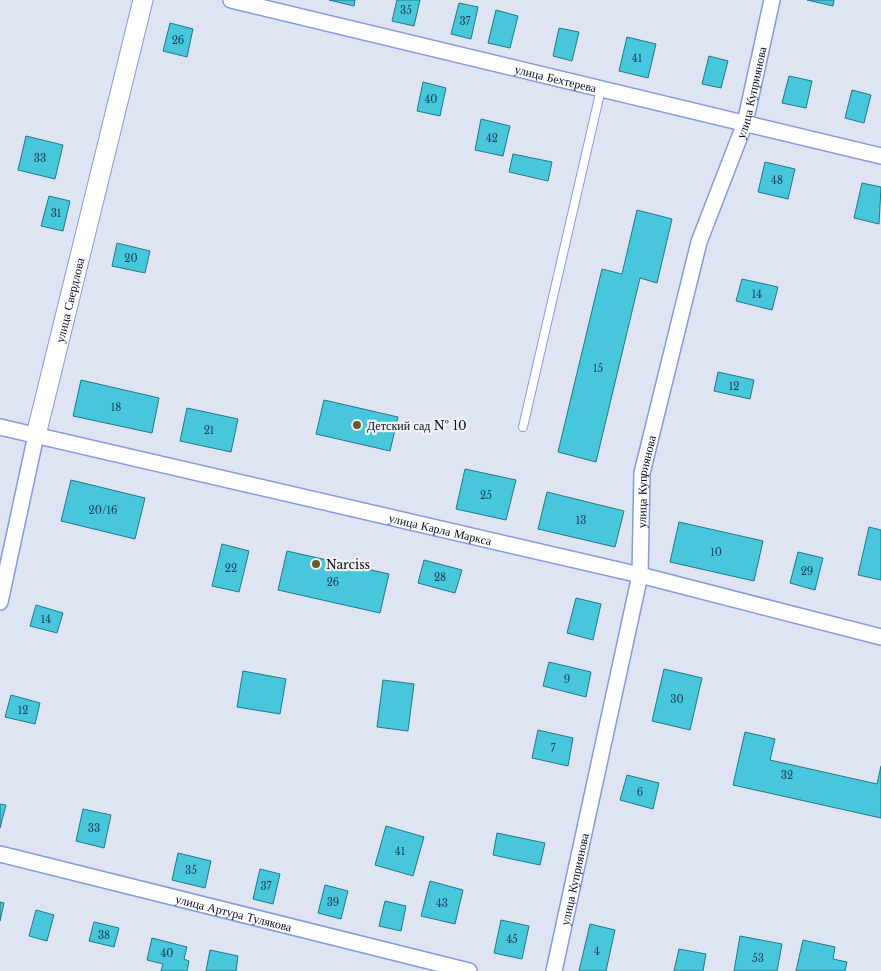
<svg xmlns="http://www.w3.org/2000/svg" width="881" height="971" viewBox="0 0 881 971" font-family="'Libre Baskerville',serif">
<style>
.building{fill:#48c6db;stroke:#1f7987}
.lines{fill:none;stroke-linecap:round;stroke-linejoin:round}
.service-casing{stroke:#869bdf;stroke-width:10}
.minor-casing{stroke:#869bdf;stroke-width:18}
.tertiary-casing{stroke:#869bdf;stroke-width:21}
.service{stroke:#fff;stroke-width:8}
.minor{stroke:#fff;stroke-width:15}
.tertiary{stroke:#fff;stroke-width:19}
.poi-dot{fill:#6a5826;stroke:#f1f1f1;stroke-width:2}
.labels{text-anchor:middle;dominant-baseline:central;stroke-width:4.5;stroke-linejoin:round;paint-order:stroke}
.number-label{font-size:10px;fill:#183c54}
.street-label{font-size:12px;fill:#080e27;stroke:#f1f1f1}
.poi-label{font-size:12px;fill:#080e27;stroke:#f1f1f1;text-anchor:start}
</style>
<rect width="100%" height="100%" fill="#dfe4f3"/>
<g class="building">
<path d="M329 0H355L354 6Z"/>
<path d="M397 0H420L414 26 392 21Z"/>
<path d="M807 0H834L833 6Z"/>
<path d="M459 3 478 7 471 39 451 34Z"/>
<path d="M496 10 518 16 510 48 488 43Z"/>
<path d="M170 23 193 29 187 57 163 51Z"/>
<path d="M559 28 579 32 572 61 553 56Z"/>
<path d="M627 37 656 44 648 78 619 71Z"/>
<path d="M709 56 728 61 721 88 702 84Z"/>
<path d="M789 76 812 81 806 108 782 103Z"/>
<path d="M423 82 446 88 440 116 417 111Z"/>
<path d="M852 90 871 95 864 123 845 118Z"/>
<path d="M481 119 510 126 503 156 475 150Z"/>
<path d="M26 136 63 145 55 179 18 170Z"/>
<path d="M513 154 552 162 548 181 509 172Z"/>
<path d="M765 162 795 169 788 199 758 192Z"/>
<path d="M862 183 881 187 879 224 854 218Z"/>
<path d="M49 196 70 201 63 231 41 226Z"/>
<path d="M637 210 672 219 657 283 640 278 596 462 558 452 602 269 622 274Z"/>
<path d="M117 243 150 251 145 273 112 266Z"/>
<path d="M742 279 778 287 772 310 736 301Z"/>
<path d="M718 372 754 380 750 399 714 391Z"/>
<path d="M81 380 159 398 152 433 73 416Z"/>
<path d="M324 400 398 417 390 451 316 434Z"/>
<path d="M187 408 238 419 231 452 180 441Z"/>
<path d="M465 469 516 480 506 520 456 509Z"/>
<path d="M71 480 145 498 135 539 61 521Z"/>
<path d="M547 492 624 511 615 547 538 529Z"/>
<path d="M679 522 763 541 754 581 670 562Z"/>
<path d="M869 527 881 530V580L858 575Z"/>
<path d="M222 544 249 551 239 592 212 586Z"/>
<path d="M287 551 389 574 380 613 278 590Z"/>
<path d="M798 552 823 558 815 590 790 583Z"/>
<path d="M424 560 462 570 455 593 418 583Z"/>
<path d="M576 598 601 604 593 640 567 633Z"/>
<path d="M36 605 63 613 57 633 30 626Z"/>
<path d="M549 662 591 672 586 697 543 686Z"/>
<path d="M664 669 702 678 690 730 652 721Z"/>
<path d="M243 671 286 679 280 714 237 707Z"/>
<path d="M383 680 414 684 408 731 377 727Z"/>
<path d="M11 695 40 703 35 724 5 717Z"/>
<path d="M538 730 573 738 568 766 532 758Z"/>
<path d="M745 732 775 739 770 760 877 784 881 766V818L733 785Z"/>
<path d="M627 775 659 783 653 809 620 800Z"/>
<path d="M0 804 6 805 0 828Z"/>
<path d="M83 809 111 815 104 848 76 841Z"/>
<path d="M386 826 424 837 413 876 375 865Z"/>
<path d="M497 833 545 843 540 865 493 855Z"/>
<path d="M178 853 211 861 205 888 172 880Z"/>
<path d="M260 869 280 874 273 904 253 899Z"/>
<path d="M430 881 463 890 455 924 421 916Z"/>
<path d="M325 885 348 891 341 919 318 913Z"/>
<path d="M385 901 406 906 401 931 379 926Z"/>
<path d="M0 902 4 903 0 921Z"/>
<path d="M36 910 54 915 47 941 29 936Z"/>
<path d="M501 920 529 926 522 959 494 953Z"/>
<path d="M94 922 119 928 114 947 89 941Z"/>
<path d="M590 924 615 930 606 971H579Z"/>
<path d="M740 936 782 944 777 971H734Z"/>
<path d="M152 938 187 947 184 959 189 961 187 971H161L163 964 147 960Z"/>
<path d="M803 940 835 947 833 959 847 962 845 971H796Z"/>
<path d="M679 949 706 954 703 971H674Z"/>
<path d="M210 950 238 956 236 971H206Z"/>
</g>
<g class="lines">
<g class="service-casing">
<path id="service" d="M523 427 601 89"/>
</g>
<g class="minor-casing">
<g id="minor">
<path id="s1" d="M231 0 881 156"/>
<path id="s2" d="M0 427 640 575 881 637"/>
<path d="M0 602 36 435"/>
<path id="s3" d="M0 854 469 971"/>
<path id="s4" d="M554 971 640 575 642 473 699 242 745 123 772 0"/>
</g>
</g>
<g class="tertiary-casing">
<g id="tertiary">
<path id="s5" d="M36 435 143 0"/>
</g>
</g>
<use href="#service" class="service"/>
<use href="#minor" class="minor"/>
<use href="#tertiary" class="tertiary"/>
</g>
<g class="poi-dot">
<circle cx="357" cy="425" r="5"/>
<circle cx="316" cy="564" r="5"/>
</g>
<g class="labels">
<g class="number-label">
<text x="406" y="10">35</text>
<text x="465" y="21">37</text>
<text x="178" y="40">26</text>
<text x="637" y="58">41</text>
<text x="431" y="99">40</text>
<text x="492" y="138">42</text>
<text x="40" y="158">33</text>
<text x="777" y="180">48</text>
<text x="56" y="213">31</text>
<text x="131" y="258">20</text>
<text x="757" y="294">14</text>
<text x="598" y="368">15</text>
<text x="734" y="386">12</text>
<text x="116" y="407">18</text>
<text x="209" y="430">21</text>
<text x="486" y="495">25</text>
<text x="103" y="510">20/16</text>
<text x="581" y="520">13</text>
<text x="716" y="552">10</text>
<text x="231" y="568">22</text>
<text x="807" y="571">29</text>
<text x="440" y="577">28</text>
<text x="333" y="582">26</text>
<text x="46" y="619">14</text>
<text x="567" y="679">9</text>
<text x="677" y="699">30</text>
<text x="23" y="710">12</text>
<text x="553" y="748">7</text>
<text x="787" y="775">32</text>
<text x="640" y="792">6</text>
<text x="94" y="828">33</text>
<text x="400" y="851">41</text>
<text x="191" y="870">35</text>
<text x="266" y="886">37</text>
<text x="333" y="902">39</text>
<text x="442" y="903">43</text>
<text x="104" y="935">38</text>
<text x="512" y="939">45</text>
<text x="597" y="951">4</text>
<text x="167" y="953">40</text>
<text x="758" y="958">53</text>
</g>
<g class="street-label">
<text stroke="none"><textPath href="#s1" startOffset="334">улица Бехтерева</textPath></text>
<text stroke="none"><textPath href="#s4" startOffset="904">улица Куприянова</textPath></text>
<text stroke="none"><textPath href="#s5" startOffset="139">улица Свердлова</textPath></text>
<text stroke="none"><textPath href="#s4" startOffset="499">улица Куприянова</textPath></text>
<text stroke="none"><textPath href="#s2" startOffset="452">улица Карла Маркса</textPath></text>
<text stroke="none"><textPath href="#s4" startOffset="94">улица Куприянова</textPath></text>
<text stroke="none"><textPath href="#s3" startOffset="241">улица Артура Тулякова</textPath></text>
</g>
<g class="poi-label">
<text x="367" y="425">Детский сад № 10</text>
<text x="326" y="564">Narciss</text>
</g>
</g>
</svg>
